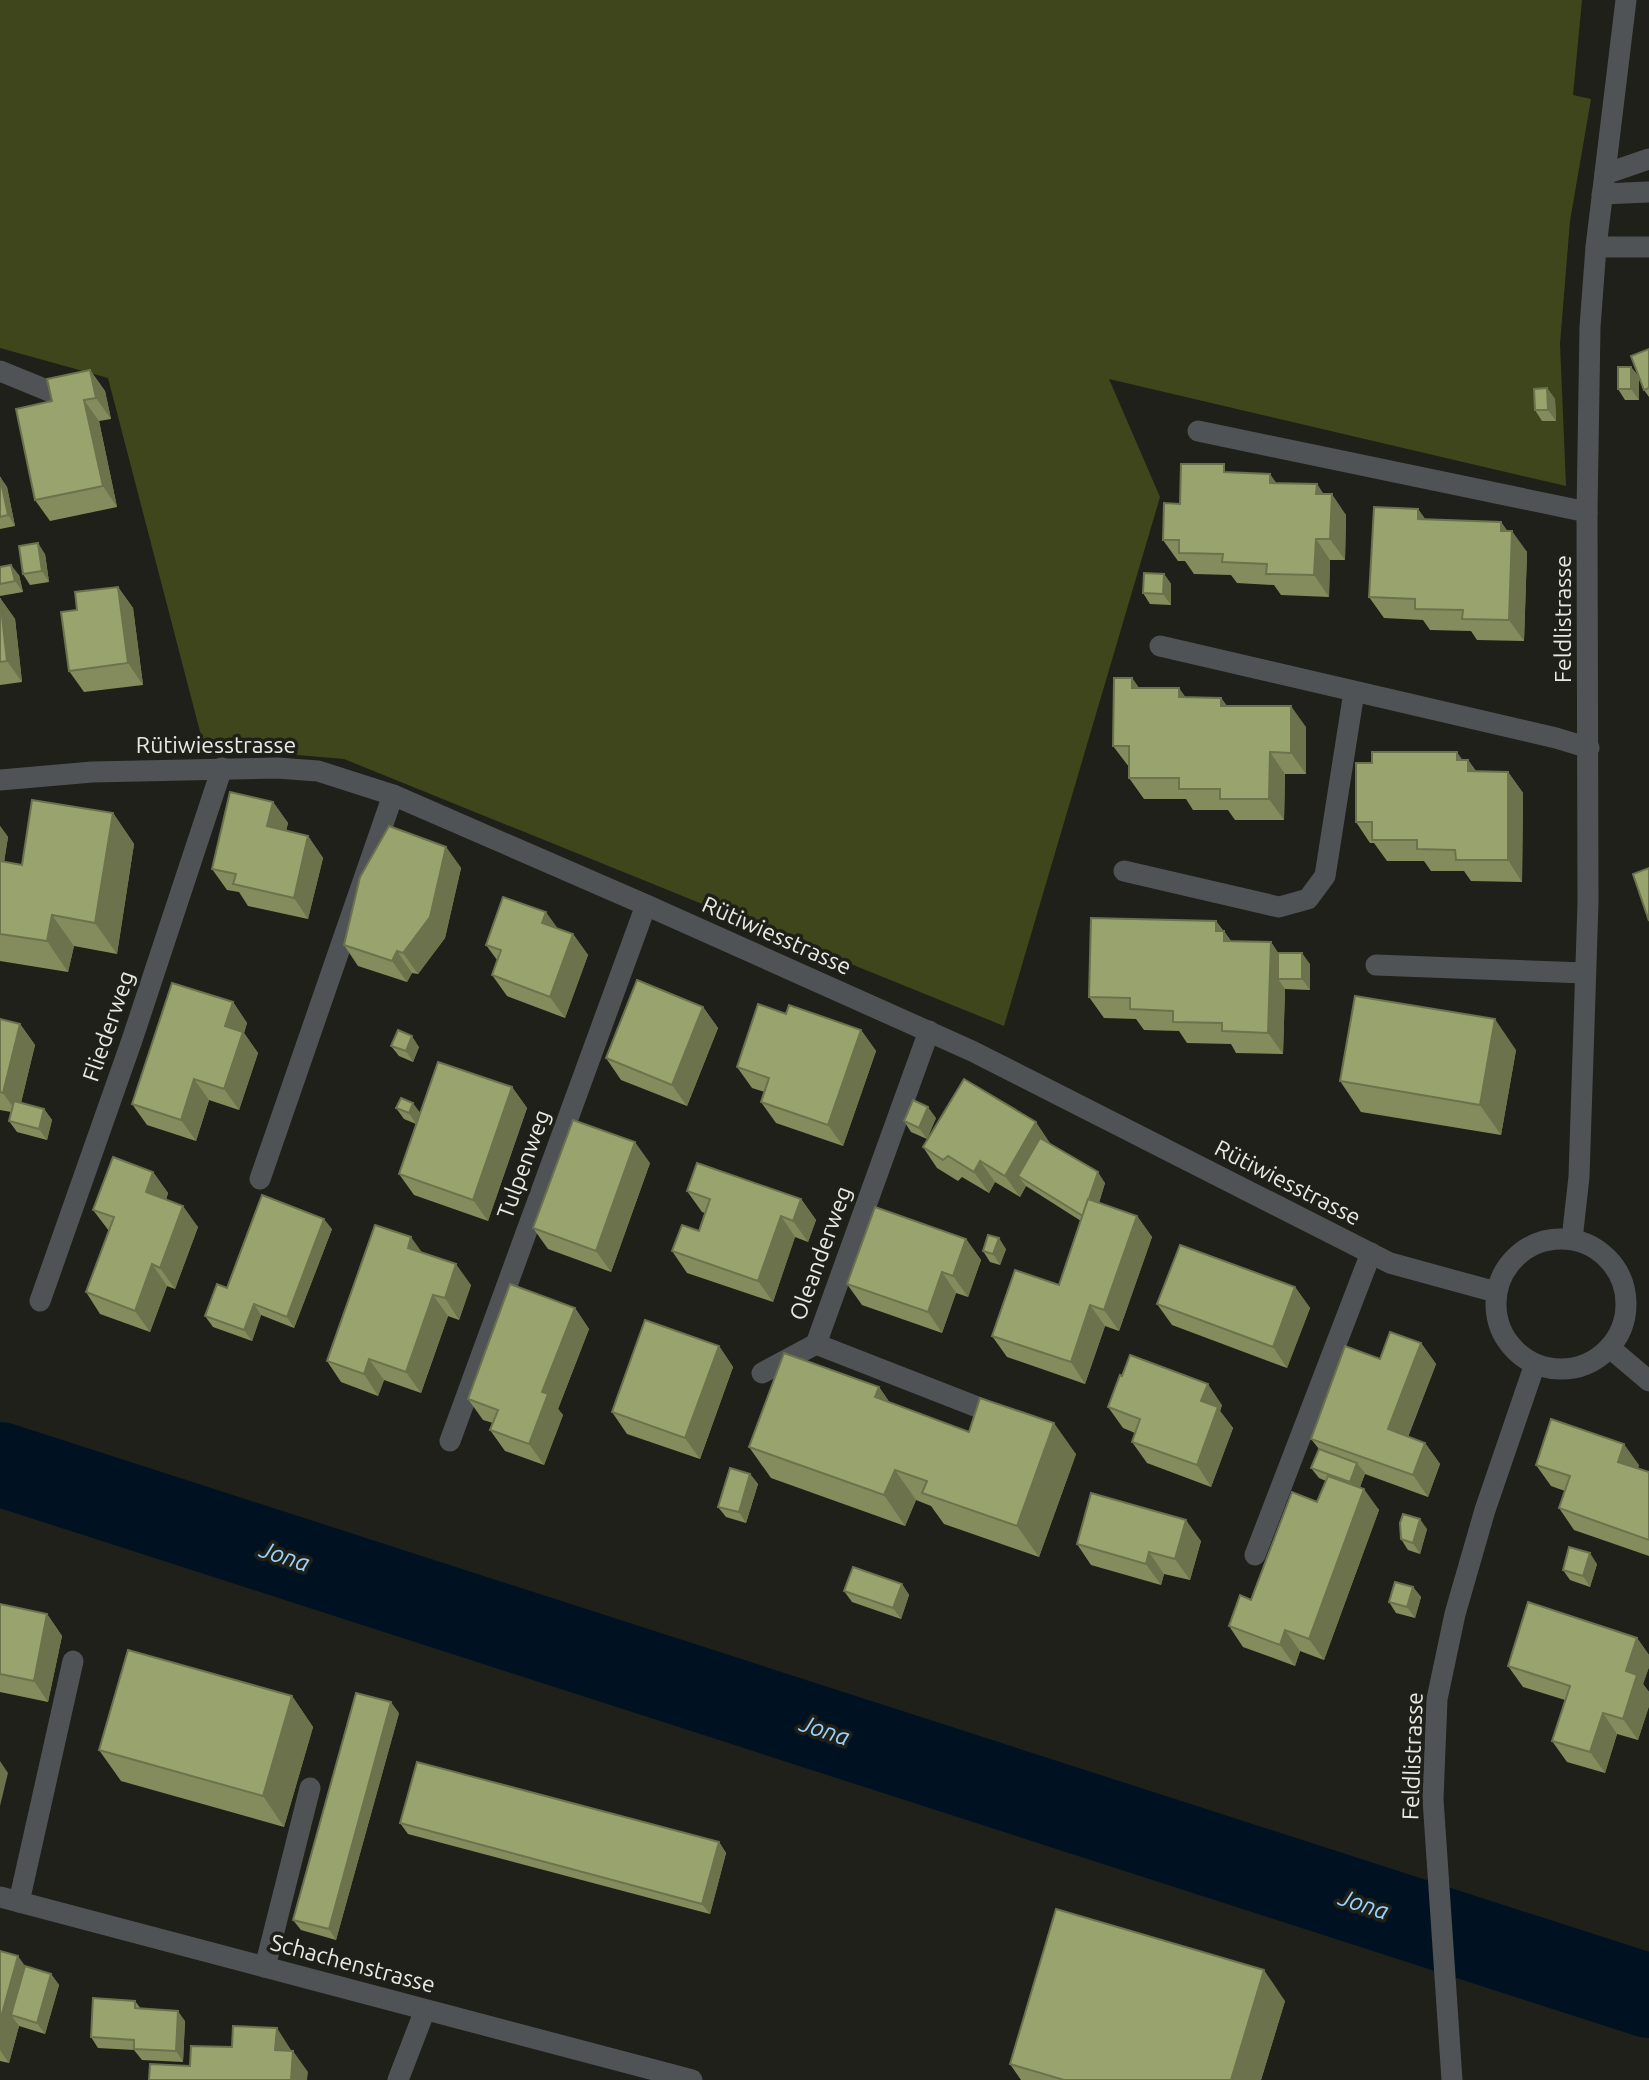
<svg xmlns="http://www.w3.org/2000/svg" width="1649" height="2080" viewBox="0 0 1649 2080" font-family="Ubuntu,sans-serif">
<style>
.green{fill:#40461b}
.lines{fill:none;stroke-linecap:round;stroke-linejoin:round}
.river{stroke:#001222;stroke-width:84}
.minor{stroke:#505356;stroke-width:21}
.wall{fill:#848c5e}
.shaded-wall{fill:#6b724c}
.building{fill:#99a36d;stroke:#6b724c;stroke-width:2}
.labels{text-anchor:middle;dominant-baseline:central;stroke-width:7;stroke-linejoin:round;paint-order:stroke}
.street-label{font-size:23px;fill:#e8e9e4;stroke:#1f2019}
.water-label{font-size:24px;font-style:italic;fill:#98d3fc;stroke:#1f2019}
</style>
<rect width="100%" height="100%" fill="#1f2019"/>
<path class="green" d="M0 0H1582L1573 95 1591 99 1570 221 1560 344 1566 486 1109 379 1160 497 1004 1026 344 759 204 747 108 378 0 348Z"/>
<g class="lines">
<path class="river" d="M0 1464 1649 1996"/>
<g class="minor">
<path d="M1605 174 1649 159"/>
<path d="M1602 194 1649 192"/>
<path d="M1596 247H1649"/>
<path d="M0 371 49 391"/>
<path d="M1198 431 1587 512"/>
<path d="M1160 646 1556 738 1589 748"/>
<path d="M0 780 92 772 277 768 318 771 393 795 646 905 972 1051 1390 1263 1496 1292"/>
<path d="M1124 871 1279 907 1308 899 1325 876 1354 692"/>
<path d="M1376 965 1585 973"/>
<path d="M929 1031 816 1344 1003 1417"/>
<path d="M260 1179 393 795"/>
<circle cx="1561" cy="1304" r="65"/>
<path d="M1572 1239 1579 1177 1588 903 1587 512 1590 327 1596 247 1626 0"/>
<path d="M40 1301 132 1040 222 768"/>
<path d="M1610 1348 1649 1381"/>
<path d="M762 1373 816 1344"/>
<path d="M450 1441 646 905"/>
<path d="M1255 1555 1371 1253"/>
<path d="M0 1897 692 2080"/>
<path d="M19 1902 73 1661"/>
<path d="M265 1967 310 1788"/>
<path d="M398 2080 425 2010"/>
<path d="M1452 2080 1433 1799 1437 1699 1455 1614 1485 1510 1535 1364"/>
</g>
</g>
<g class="wall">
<path d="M1649 349V397L1644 390Z"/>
<path d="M1631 367 1639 377V400H1625L1618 389Z"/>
<path d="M90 370 105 391 111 419 99 421 117 507 50 521 35 500Z"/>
<path d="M1547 388 1555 399 1556 421H1542L1535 410Z"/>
<path d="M1230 472 1276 483 1317 484 1323 494 1346 515 1345 560H1330L1329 597 1281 595 1274 585 1237 583 1231 575 1194 574 1185 561H1178L1163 540 1180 504Z"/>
<path d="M0 477 7 487 15 526 0 529Z"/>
<path d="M1418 509 1425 519 1501 522 1507 531 1527 552 1524 641 1477 640 1471 631 1430 630 1423 620 1384 618 1369 597Z"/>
<path d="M45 554 49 582 30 585 23 574Z"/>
<path d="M0 567 19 575 23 592 0 596Z"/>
<path d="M1164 574 1171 584V605L1150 604 1143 593Z"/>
<path d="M118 587 133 608 143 685 84 692 69 671 77 610Z"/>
<path d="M0 598 15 619 22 682 0 685Z"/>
<path d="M1132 678 1139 688 1186 697 1221 698 1227 706 1306 727V774H1285L1284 820H1235L1228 810H1193L1186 799H1144L1129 778V767L1113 746Z"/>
<path d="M1463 760H1468L1476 771 1508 772 1523 793 1522 882 1471 881 1464 871H1431L1424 861H1387L1374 843H1370L1356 822Z"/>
<path d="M273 802 288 823 286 831 308 836 323 858 308 919 248 906 239 892 227 890 212 869Z"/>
<path d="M113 813 134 844 117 954 74 946 68 972 0 961V826L8 837 4 862 22 865Z"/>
<path d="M446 847 461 868 445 938 418 974 412 973 407 982 358 966 344 945Z"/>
<path d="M1216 921 1231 941 1271 942 1278 953 1310 964V990L1285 989 1283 1054 1236 1053 1231 1044 1187 1043 1179 1031 1144 1030 1136 1019 1104 1018 1089 997Z"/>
<path d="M558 929 573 934 588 955 565 1018 507 996 492 975 497 960 486 945Z"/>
<path d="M233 1002 247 1023 244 1033 258 1053 239 1110 209 1100 196 1141 147 1125 132 1104Z"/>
<path d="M703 1007 718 1028 687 1106 621 1080 606 1058Z"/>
<path d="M786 1014 861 1030 876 1051 843 1146 776 1123 761 1102 765 1092 752 1088 737 1067Z"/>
<path d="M0 1019 20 1024 35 1045 21 1103 44 1109 52 1120 47 1140 17 1132 9 1121 11 1112 0 1110Z"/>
<path d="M391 1046 419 1047 413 1062 399 1056Z"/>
<path d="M1516 1050 1501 1135 1361 1112 1340 1081Z"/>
<path d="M512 1087 527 1108 488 1221 414 1195 399 1174 416 1124 404 1119 396 1108 421 1113Z"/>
<path d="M936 1118 927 1139 911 1132 904 1121Z"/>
<path d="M1050 1143V1144L1105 1183 1099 1203 1137 1216 1152 1237 1119 1331 1105 1326 1085 1384 1007 1357 992 1336 1059 1285 1081 1221 1026 1186 1020 1197 995 1182 989 1193 962 1177 958 1181 937 1168 923 1147Z"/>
<path d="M650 1163 611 1272 548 1249 533 1228Z"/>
<path d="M153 1172 168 1193 166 1200 198 1227 175 1289 167 1286 150 1332 100 1314 86 1292 109 1231 93 1210Z"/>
<path d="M687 1191 801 1199 816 1220 808 1242 795 1237 773 1302 687 1273 672 1251 699 1231 705 1213 702 1212Z"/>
<path d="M332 1229 294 1328 261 1315 252 1341 213 1327 205 1316 227 1288Z"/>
<path d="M966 1239 981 1260 968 1297 956 1293 942 1333 862 1305 847 1284Z"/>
<path d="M1006 1249 1000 1265 990 1262 983 1251Z"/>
<path d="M422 1253 471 1285 459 1320 448 1316 421 1393 384 1380 378 1396 341 1382 327 1361Z"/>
<path d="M1295 1287 1310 1308 1287 1368 1172 1325 1157 1304Z"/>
<path d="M575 1308 589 1329 558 1409 563 1415 544 1465 505 1451 490 1430 493 1423 483 1420 468 1399Z"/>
<path d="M1421 1343 1436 1364 1408 1437 1425 1443 1440 1464 1428 1497 1365 1474 1360 1487 1379 1510 1324 1660 1300 1651 1295 1666 1243 1647 1229 1626 1251 1600 1317 1502 1326 1481 1319 1478 1311 1468 1319 1449 1311 1439 1380 1359Z"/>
<path d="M719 1346 733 1367 700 1459 627 1434 612 1412Z"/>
<path d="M879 1387 890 1403 969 1432 1076 1454 1039 1557 944 1524 931 1506 916 1500 905 1526 771 1478 749 1447Z"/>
<path d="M1222 1405 1220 1411 1233 1428 1211 1487 1147 1463 1132 1442 1135 1433 1123 1428 1108 1407Z"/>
<path d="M1536 1465H1639L1638 1468 1649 1472V1556L1574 1530 1559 1508 1565 1491 1551 1486Z"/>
<path d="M750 1474 758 1484 746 1523 726 1517 718 1507Z"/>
<path d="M1427 1529 1420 1554 1408 1550 1401 1539Z"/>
<path d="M1201 1541 1190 1580 1164 1574 1161 1585 1091 1565 1077 1544Z"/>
<path d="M1597 1564 1590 1587 1570 1580 1563 1570Z"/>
<path d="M902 1584 909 1595 901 1619 852 1602 844 1591Z"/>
<path d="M1413 1587 1421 1597 1415 1618 1396 1613 1389 1602Z"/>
<path d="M0 1604 47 1614 62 1636 48 1702 0 1692Z"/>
<path d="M1637 1638 1649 1655V1667L1643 1684 1649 1692V1706L1638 1740 1617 1734 1605 1773 1567 1762 1552 1741 1565 1700 1523 1687 1508 1666Z"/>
<path d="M292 1696 313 1727 284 1827 121 1781 99 1750Z"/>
<path d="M399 1713 336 1940 301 1930 293 1920Z"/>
<path d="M400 1823 719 1842 726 1853 710 1914 408 1834Z"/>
<path d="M0 1951 25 1966 51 1974 59 1985 45 2034 19 2026 9 2063 0 2061Z"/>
<path d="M135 2001 141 2009 185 2021 183 2062 142 2060 134 2050 98 2048 91 2037Z"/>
<path d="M1285 2001 1261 2080H1021L1010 2064Z"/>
</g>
<g class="shaded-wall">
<path d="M1631 367 1639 377V400L1631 389Z"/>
<path d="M90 370 105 391 111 419 96 398Z"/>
<path d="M1547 388 1555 399 1556 421 1548 410Z"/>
<path d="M84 400 99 421 117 507 103 486Z"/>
<path d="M1270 474 1285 495 1270 483Z"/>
<path d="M0 477 7 487 15 526 8 515Z"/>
<path d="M1317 484 1331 505 1332 494 1346 515 1345 560 1330 539 1316 494Z"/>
<path d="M1418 509 1433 530 1418 519Z"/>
<path d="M1501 522 1512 537V531L1527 552 1524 641 1509 620Z"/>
<path d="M1316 539 1330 560 1329 597 1314 575Z"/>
<path d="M38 543 45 554 49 582 42 571Z"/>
<path d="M11 565 19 575 23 592 15 581Z"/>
<path d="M1164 574 1171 584V605L1163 594Z"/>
<path d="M118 587 133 608 143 685 128 663Z"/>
<path d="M0 598 15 619 22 682 7 661Z"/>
<path d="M1132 678 1147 700 1132 688Z"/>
<path d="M1179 688 1194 709 1179 697Z"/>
<path d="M1221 698 1236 719 1221 706Z"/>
<path d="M1291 706 1306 727V774L1291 753Z"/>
<path d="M1270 752 1285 774 1284 820 1269 799Z"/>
<path d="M1457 752 1468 768V760L1483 781V792L1457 760Z"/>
<path d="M1508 772 1523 793 1522 882 1508 860Z"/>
<path d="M273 802 288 823 282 847 267 826Z"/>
<path d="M113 813 134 844 117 954 95 923Z"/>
<path d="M0 826 8 837 0 888Z"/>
<path d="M308 836 323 858 308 919 294 898Z"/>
<path d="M446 847 461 868 445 938 418 974 403 953Z"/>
<path d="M546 912 561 933 542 923Z"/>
<path d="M52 915 74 946 68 972 47 941Z"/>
<path d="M1216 921 1224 934V931L1239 952V962L1216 931Z"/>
<path d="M573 934 588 955 565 1018 550 997Z"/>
<path d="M1271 942 1285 963 1278 979 1285 989 1283 1054 1268 1033Z"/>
<path d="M397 951 412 973 407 982 392 961Z"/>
<path d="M1302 953 1310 964V990L1302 979Z"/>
<path d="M233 1002 247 1023 244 1033 258 1053 239 1110 224 1089 225 1026Z"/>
<path d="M703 1007 718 1028 687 1106 672 1085Z"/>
<path d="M1495 1019 1516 1050 1501 1135 1480 1105Z"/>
<path d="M20 1024 35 1045 18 1114 3 1093Z"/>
<path d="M861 1030 876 1051 843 1146 828 1125Z"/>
<path d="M412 1036 419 1047 413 1062 406 1051Z"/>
<path d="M194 1079 209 1100 196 1141 181 1120Z"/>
<path d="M512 1087 527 1108 488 1221 473 1200Z"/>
<path d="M413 1103 421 1114 416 1124 409 1113Z"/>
<path d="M928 1107 936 1118 927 1139 919 1128Z"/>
<path d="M44 1109 52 1120 47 1140 39 1129Z"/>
<path d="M1036 1122 1050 1143 1028 1182 1018 1176 1026 1186 1020 1197 1005 1176Z"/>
<path d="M635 1142 650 1163 611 1272 596 1251Z"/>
<path d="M980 1161 995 1182 989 1193 974 1172Z"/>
<path d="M153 1172 168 1193 161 1213 146 1192Z"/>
<path d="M1098 1172 1105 1183 1091 1227 1083 1216Z"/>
<path d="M801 1199 816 1220 808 1242 793 1221Z"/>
<path d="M183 1206 198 1227 175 1289 160 1268Z"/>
<path d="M781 1216 795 1237 773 1302 758 1281Z"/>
<path d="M1137 1216 1152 1237 1119 1331 1104 1310Z"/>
<path d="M324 1219 332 1229 294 1328 287 1317Z"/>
<path d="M411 1237 426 1258 408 1248Z"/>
<path d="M999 1238 1006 1249 1000 1265 993 1254Z"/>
<path d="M966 1239 981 1260 968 1297 953 1276Z"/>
<path d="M152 1264 167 1286 150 1332 135 1311Z"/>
<path d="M456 1264 471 1285 459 1320 445 1298Z"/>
<path d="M942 1272 956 1293 942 1333 928 1312Z"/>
<path d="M1295 1287 1310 1308 1287 1368 1273 1347Z"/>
<path d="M433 1295 448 1316 421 1393 406 1372Z"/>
<path d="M254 1304 261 1315 252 1341 244 1330Z"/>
<path d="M1090 1305 1105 1326 1085 1384 1071 1362Z"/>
<path d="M575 1308 589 1329 558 1409 563 1415 544 1465 529 1444 542 1392Z"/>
<path d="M1421 1343 1436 1364 1403 1450 1388 1429Z"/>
<path d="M719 1346 733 1367 700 1459 685 1438Z"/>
<path d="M369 1359 384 1380 378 1396 364 1374Z"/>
<path d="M1208 1384 1222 1405 1220 1411 1233 1428 1211 1487 1197 1465 1201 1401Z"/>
<path d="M879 1387 900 1418 875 1397Z"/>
<path d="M1054 1423 1076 1454 1039 1557 1017 1526Z"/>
<path d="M1425 1443 1440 1464 1428 1497 1413 1475Z"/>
<path d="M1624 1444 1639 1465 1633 1483 1618 1462Z"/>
<path d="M1357 1463 1365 1473 1358 1493 1350 1482Z"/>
<path d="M895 1470 916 1500 905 1526 884 1495Z"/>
<path d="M750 1474 758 1484 746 1523 739 1512Z"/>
<path d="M1364 1489 1379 1510 1324 1660 1309 1639Z"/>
<path d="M1420 1519 1427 1529 1420 1554 1413 1543Z"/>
<path d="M1186 1520 1201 1541 1190 1580 1175 1559Z"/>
<path d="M1149 1552 1164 1574 1161 1585 1146 1564Z"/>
<path d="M1590 1553 1597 1564 1590 1587 1583 1576Z"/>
<path d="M902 1584 909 1595 901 1619 893 1608Z"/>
<path d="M1413 1587 1421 1597 1415 1618 1407 1607Z"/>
<path d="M47 1614 62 1636 48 1702 34 1681Z"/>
<path d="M1285 1630 1300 1651 1295 1666 1280 1645Z"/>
<path d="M1637 1638 1649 1655V1667L1643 1684 1649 1692V1706L1638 1740 1623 1719 1626 1671Z"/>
<path d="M292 1696 313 1727 284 1827 263 1796Z"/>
<path d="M391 1702 399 1713 336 1940 329 1929Z"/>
<path d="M1603 1713 1617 1734 1605 1773 1590 1752Z"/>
<path d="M0 1761 8 1773 0 1806Z"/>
<path d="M719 1842 726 1853 710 1914 702 1904Z"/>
<path d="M18 1956 33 1977 11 2015 19 2026 9 2063 0 2050V2021Z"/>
<path d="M1264 1970 1285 2001 1261 2080H1231Z"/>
<path d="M51 1974 59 1985 45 2034 37 2023Z"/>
<path d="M178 2011 185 2021 183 2062 176 2051Z"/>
<path d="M277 2028 291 2050 290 2071 275 2050Z"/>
<path d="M293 2051 308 2072 307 2080H291Z"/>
</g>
<g class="building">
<path d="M1649 349V388L1644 390 1631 356Z"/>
<rect x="1618" y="367" width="13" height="22"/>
<path d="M90 370 96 398 84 400 103 486 35 500 16 409 52 401 47 379Z"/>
<path d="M1547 388 1548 410H1535L1534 389Z"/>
<path d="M1181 464H1224V472L1270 474V483L1317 484 1316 494H1332L1330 539H1316L1314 575 1266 574 1267 564 1222 562 1223 554 1179 553V540H1163L1164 503 1180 504Z"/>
<path d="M0 477 8 515 0 517Z"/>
<path d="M1374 507 1418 509V519L1501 522V531H1512L1509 620 1462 619 1463 610 1415 609V599L1369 597Z"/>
<path d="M38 543 42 571 23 574 19 546Z"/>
<path d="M11 565 15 581 0 584V567Z"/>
<path d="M1144 573 1164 574 1163 594 1143 593Z"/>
<path d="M118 587 128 663 69 671 61 612 77 610 75 592Z"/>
<path d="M0 598 7 661 0 662Z"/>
<path d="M1114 678H1132V688H1179V697L1221 698V706H1291V753L1270 752 1269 799H1220V789H1179V778H1129V746H1113Z"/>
<path d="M1372 752H1457V760H1468V771L1508 772V860H1456L1455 850 1417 849V840H1372V822H1356V763H1372Z"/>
<path d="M230 792 273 802 267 826 308 836 294 898 233 884 236 874 212 869Z"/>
<path d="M32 800 113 813 95 923 52 915 47 941 0 934V861L22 865Z"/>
<path d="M389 826 446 847 430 917 403 953 397 951 392 961 344 945 360 877Z"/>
<path d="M1649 868V921L1633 874Z"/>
<path d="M503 897 546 912 542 923 573 934 550 997 492 975 501 950 486 945Z"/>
<path d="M1091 918 1216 921V931H1224V941L1271 942 1268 1033 1222 1031V1023L1173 1022V1011L1130 1009V998L1089 997Z"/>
<rect x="1278" y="953" width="24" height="26"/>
<path d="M637 980 703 1007 672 1085 606 1058Z"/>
<path d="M172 983 233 1002 225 1026 243 1032 224 1089 194 1079 181 1120 132 1104Z"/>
<path d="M1355 996 1495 1019 1480 1105 1340 1081Z"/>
<path d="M758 1004 786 1014 789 1005 861 1030 828 1125 761 1102 769 1078 737 1067Z"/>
<path d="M0 1019 20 1024 3 1093 0 1092Z"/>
<path d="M398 1030 412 1036 406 1051 391 1046Z"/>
<path d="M438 1062 512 1087 473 1200 399 1174Z"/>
<path d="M964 1079 1036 1122 1005 1176 980 1161 974 1172 948 1156 943 1160 923 1147Z"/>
<path d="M401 1098 413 1103 409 1113 396 1108Z"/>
<path d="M913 1100 928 1107 919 1128 904 1121Z"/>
<path d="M14 1101 44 1109 39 1129 9 1121Z"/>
<path d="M573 1120 635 1142 596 1251 533 1228Z"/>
<path d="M1040 1138 1098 1172 1083 1216 1018 1176Z"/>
<path d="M113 1157 153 1172 146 1192 183 1206 160 1268 152 1264 135 1311 86 1292 114 1217 93 1210Z"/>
<path d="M697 1163 801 1199 793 1221 781 1216 758 1281 672 1251 682 1225 699 1231 710 1199 687 1191Z"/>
<path d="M262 1195 324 1219 287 1317 254 1304 244 1330 205 1316 217 1284 227 1288Z"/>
<path d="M1088 1199 1137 1216 1104 1310 1090 1305 1071 1362 992 1336 1015 1270 1059 1285Z"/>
<path d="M875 1207 966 1239 953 1276 942 1272 928 1312 847 1284Z"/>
<path d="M375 1225 411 1237 408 1248 456 1264 445 1298 433 1295 406 1372 369 1359 364 1374 327 1361Z"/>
<path d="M988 1235 999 1238 993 1254 983 1251Z"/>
<path d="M1180 1245 1295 1287 1273 1347 1157 1304Z"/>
<path d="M510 1284 575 1308 542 1392 548 1394 529 1444 490 1430 498 1410 468 1399Z"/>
<path d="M645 1320 719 1346 685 1438 612 1412Z"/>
<path d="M1390 1332 1421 1343 1388 1429 1425 1443 1413 1475 1311 1439 1345 1346 1380 1359Z"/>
<path d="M784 1353 879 1387 875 1397 969 1432 980 1398 1054 1423 1017 1526 922 1493 927 1481 895 1470 884 1495 749 1447Z"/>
<path d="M1130 1355 1208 1384 1201 1401 1218 1407 1197 1465 1132 1442 1140 1419 1108 1407 1120 1375 1122 1376Z"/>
<path d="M1551 1419 1624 1444 1618 1462 1649 1472V1540L1559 1508 1570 1476 1536 1465Z"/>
<path d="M1319 1449 1357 1463 1350 1482 1311 1468Z"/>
<path d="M730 1468 750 1474 739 1512 718 1507Z"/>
<path d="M1328 1476 1364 1489 1309 1639 1285 1630 1280 1645 1229 1626 1240 1595 1251 1600 1292 1492 1317 1502Z"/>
<path d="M1091 1493 1186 1520 1175 1559 1149 1552 1146 1564 1077 1544Z"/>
<path d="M1403 1514 1420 1519 1413 1543 1401 1539 1400 1523Z"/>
<path d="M1569 1547 1590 1553 1583 1576 1563 1570Z"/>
<path d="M853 1567 902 1584 893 1608 844 1591Z"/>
<path d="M1395 1582 1413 1587 1407 1607 1389 1602Z"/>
<path d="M1528 1602 1637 1638 1626 1671 1637 1675 1623 1719 1603 1713 1590 1752 1552 1741 1570 1686 1508 1666Z"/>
<path d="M0 1604 47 1614 34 1681 0 1674Z"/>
<path d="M128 1650 292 1696 263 1796 99 1750Z"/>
<path d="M356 1693 391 1702 329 1929 293 1920Z"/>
<path d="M417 1762 719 1842 702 1904 400 1823Z"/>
<path d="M1056 1909 1264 1970 1231 2080H1064L1010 2064Z"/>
<path d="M0 1951 18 1956 0 2021Z"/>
<path d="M25 1966 51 1974 37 2023 11 2015Z"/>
<path d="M93 1998 135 2001V2008L178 2011 176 2051 134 2049V2040L91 2037Z"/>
<path d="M233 2026 277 2028 275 2050 293 2051 291 2080H149L150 2064 190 2066 191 2046 232 2047Z"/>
</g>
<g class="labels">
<g class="street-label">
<text transform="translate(1562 619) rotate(-90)">Feldlistrasse</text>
<text x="216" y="744">Rütiwiesstrasse</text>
<text transform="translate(777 935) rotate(24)">Rütiwiesstrasse</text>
<text transform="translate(108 1026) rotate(-71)">Fliederweg</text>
<text transform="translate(523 1164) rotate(-70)">Tulpenweg</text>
<text transform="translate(1288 1182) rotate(27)">Rütiwiesstrasse</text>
<text transform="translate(820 1253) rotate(-70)">Oleanderweg</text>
<text transform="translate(1412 1756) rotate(-88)">Feldlistrasse</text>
<text transform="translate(353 1963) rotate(15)">Schachenstrasse</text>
</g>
<g class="water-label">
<text transform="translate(285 1556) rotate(18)">Jona</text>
<text transform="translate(825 1730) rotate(18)">Jona</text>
<text transform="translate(1364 1904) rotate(18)">Jona</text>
</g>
</g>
</svg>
